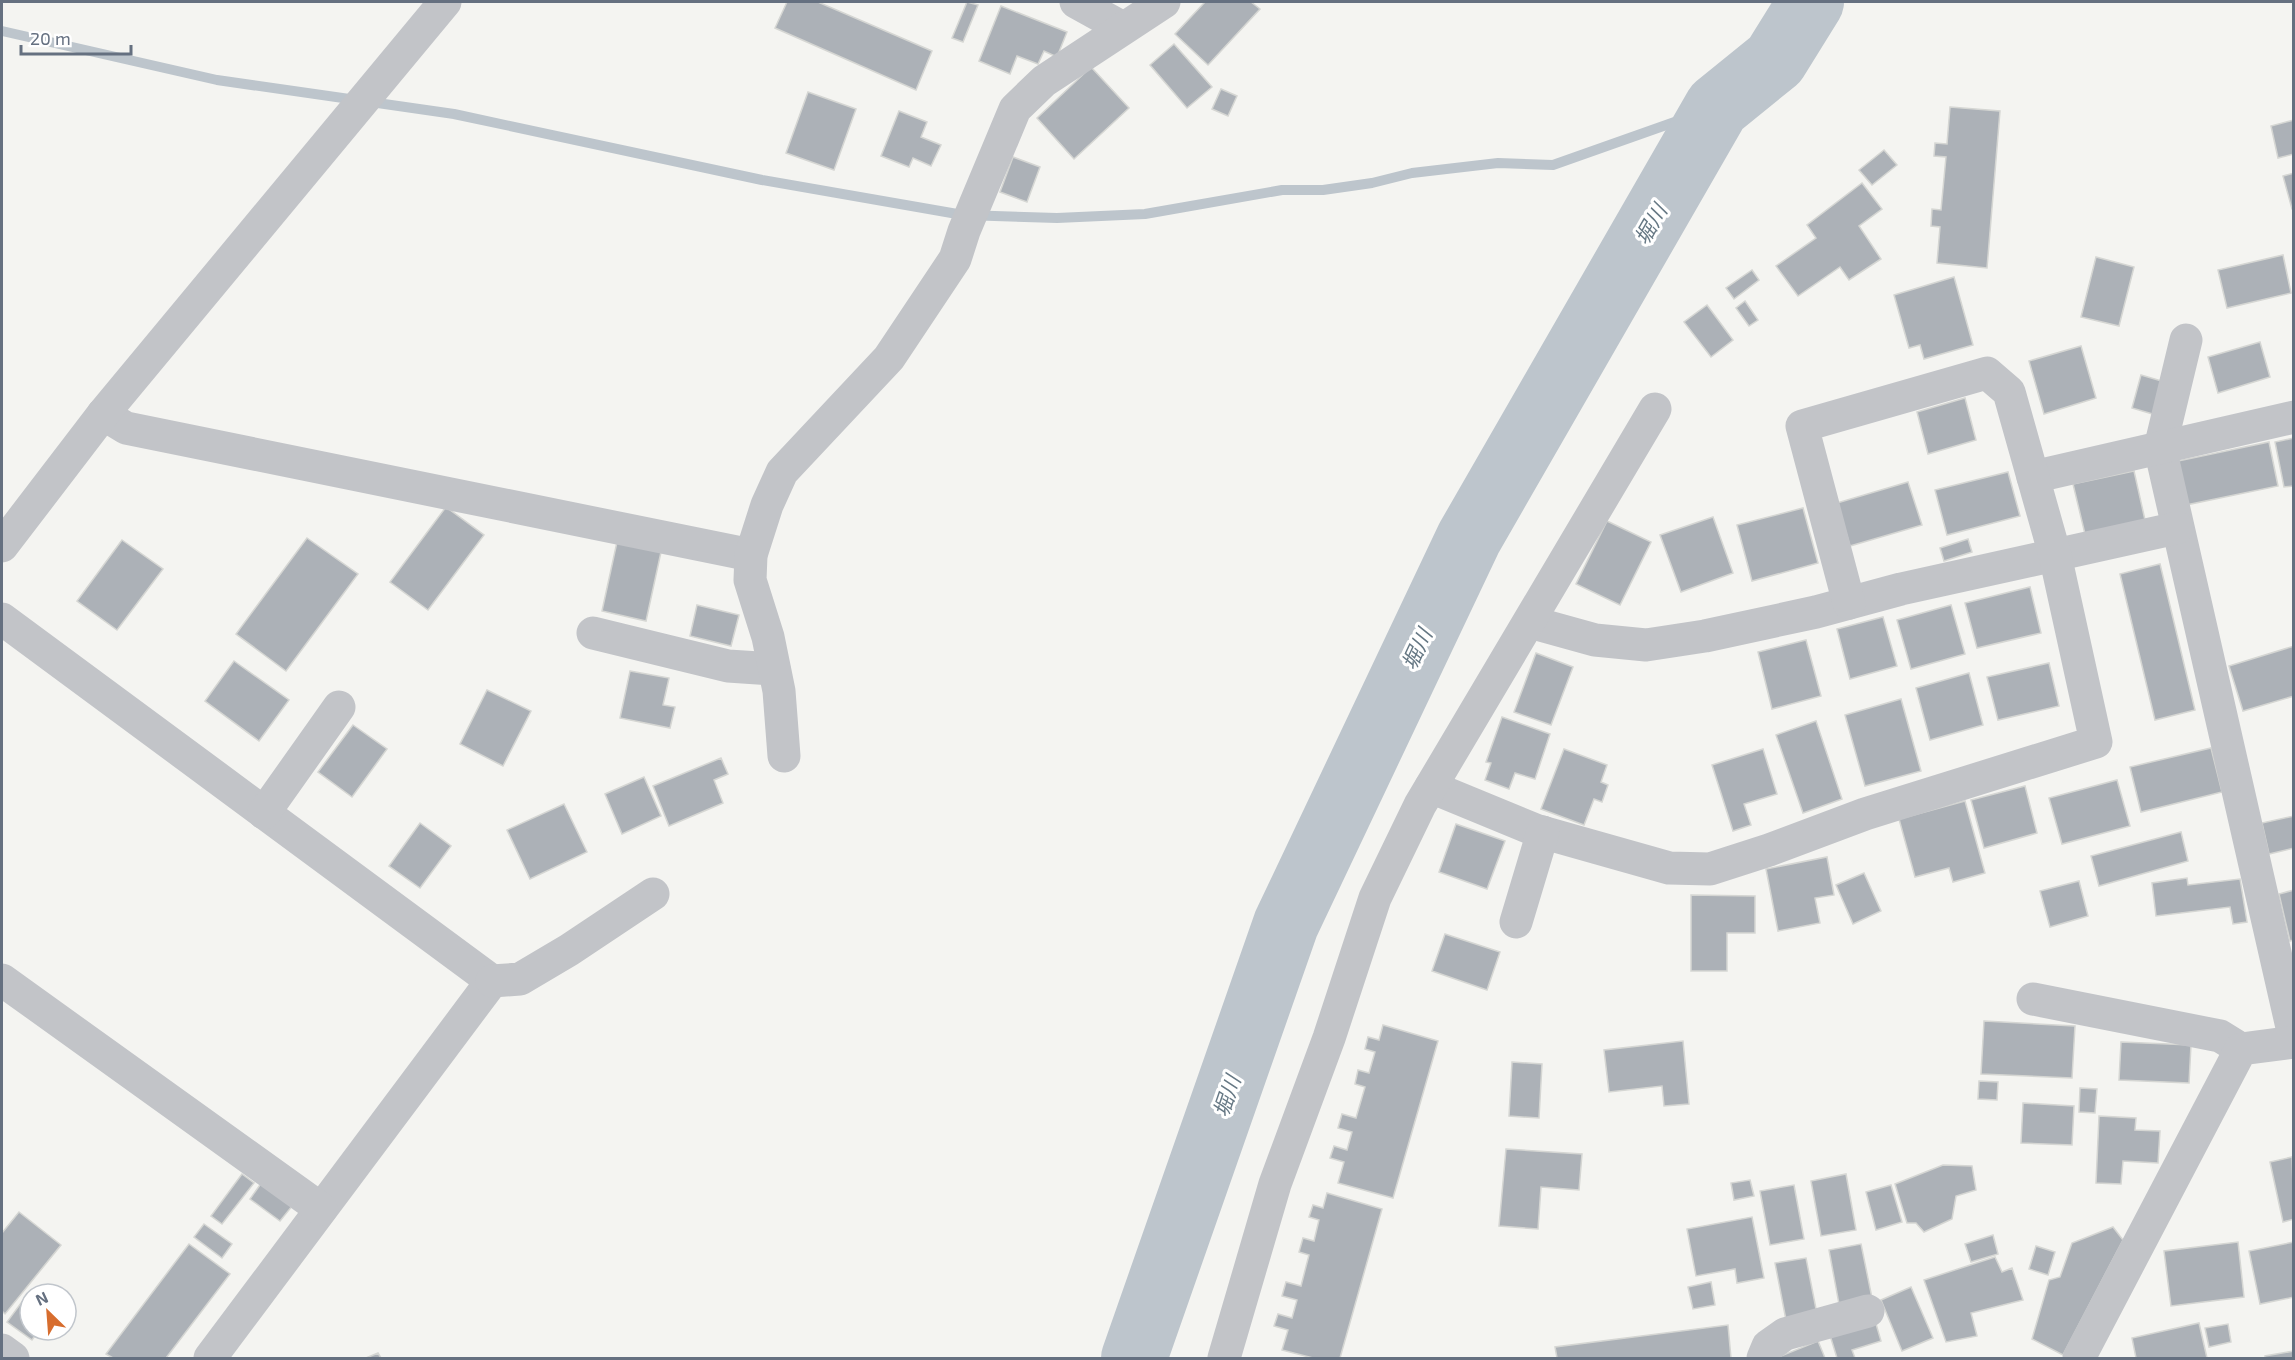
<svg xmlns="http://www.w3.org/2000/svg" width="2295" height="1360" viewBox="0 0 2295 1360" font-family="'Exo 2','Noto Sans JP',sans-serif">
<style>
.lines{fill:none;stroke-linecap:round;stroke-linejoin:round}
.stream{stroke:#bdc5cc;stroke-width:10}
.river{stroke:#bdc5cc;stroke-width:66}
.building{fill:#acb1b7;stroke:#d5d6d3;stroke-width:1.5}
.street{stroke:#c2c4c8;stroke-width:33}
.labels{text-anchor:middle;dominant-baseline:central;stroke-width:6;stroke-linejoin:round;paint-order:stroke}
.water-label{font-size:21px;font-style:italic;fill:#667884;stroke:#fff}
</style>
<rect width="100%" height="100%" fill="#f4f4f1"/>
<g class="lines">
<path class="stream" d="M2 31 217 80 454 114 762 180 963 215 1057 218 1145 214 1282 190H1323L1372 183 1412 173 1498 163 1553 165 1717 107"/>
<path class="river" d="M1134 1358 1286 924 1469 538 1717 107 1775 60 1811 2"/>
</g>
<g class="building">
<path d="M787 2H818L932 51 916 90 775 28Z"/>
<path d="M967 2 978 5 963 42 952 38Z"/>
<path d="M1205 2H1251L1260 9 1208 65 1175 34Z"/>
<path d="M1001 6 1067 32 1057 57 1044 51 1038 64 1017 56 1010 74 979 61Z"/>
<path d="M1174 44 1212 87 1187 108 1150 65Z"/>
<path d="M1091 67 1129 108 1074 159 1037 118Z"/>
<path d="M1221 89 1237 96 1228 116 1212 109Z"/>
<path d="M808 92 856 109 834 170 786 153Z"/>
<path d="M1950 107 2000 111 1987 268 1937 263 1940 227 1931 226 1932 209 1941 210 1946 157 1934 156 1935 143 1947 144Z"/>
<path d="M899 111 927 122 921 137 941 145 931 166 913 158 909 167 881 156Z"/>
<path d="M2294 120V154L2278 158 2271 126Z"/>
<path d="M1884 150 1897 165 1872 185 1859 170Z"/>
<path d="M1013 157 1040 167 1027 202 1000 192Z"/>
<path d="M2294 173V209H2292L2283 176Z"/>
<path d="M1862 183 1882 209 1859 226 1881 259 1849 280 1840 267 1798 296 1776 266 1816 238 1807 225Z"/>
<path d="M2283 255 2291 293 2227 308 2218 270Z"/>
<path d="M2096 257 2134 267 2119 326 2081 317Z"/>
<path d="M1752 270 1759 280 1734 299 1726 288Z"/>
<path d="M1954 277 1973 345 1924 359 1920 345 1909 348 1894 295Z"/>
<path d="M1745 301 1758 320 1749 326 1736 308Z"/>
<path d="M1707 305 1733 340 1711 357 1684 322Z"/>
<path d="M2260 342 2270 377 2218 393 2208 357Z"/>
<path d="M2081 346 2096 398 2044 414 2029 361Z"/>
<path d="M2141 375 2165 382 2156 415 2132 408Z"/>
<path d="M1965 398 1976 440 1928 454 1917 412Z"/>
<path d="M2294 438V486L2284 487 2275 442Z"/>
<path d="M2269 442 2278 486 2186 505 2178 461Z"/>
<path d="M2134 471 2145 520 2085 534 2073 484Z"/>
<path d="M2008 472 2020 516 1947 535 1935 490Z"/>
<path d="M1908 482 1922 525 1850 546 1837 503Z"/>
<path d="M446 507 484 535 428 610 390 582Z"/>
<path d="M1803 508 1818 563 1752 581 1737 525Z"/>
<path d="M1713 517 1733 573 1681 592 1660 535Z"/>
<path d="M1607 521 1651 542 1620 605 1576 584Z"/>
<path d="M307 538 358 574 286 671 236 634Z"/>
<path d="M1968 539 1972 552 1944 561 1940 548Z"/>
<path d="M122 540 163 569 117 630 77 601Z"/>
<path d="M617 542 661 552 646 621 602 611Z"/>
<path d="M2160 564 2195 710 2155 720 2120 574Z"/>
<path d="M2030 587 2041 633 1977 648 1965 603Z"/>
<path d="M697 605 739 615 731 646 690 636Z"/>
<path d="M1951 605 1965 654 1911 669 1897 620Z"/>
<path d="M1883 617 1897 666 1850 679 1837 629Z"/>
<path d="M1806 640 1821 696 1772 709 1758 652Z"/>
<path d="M2294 646V696L2243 711 2229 666Z"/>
<path d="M1536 653 1573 667 1551 725 1514 712Z"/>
<path d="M234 661 289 700 259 741 205 701Z"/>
<path d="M2049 663 2059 706 1998 720 1987 677Z"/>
<path d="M630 671 669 678 663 705 675 707 670 728 620 718Z"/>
<path d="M1969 673 1983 725 1930 740 1916 688Z"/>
<path d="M487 690 531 711 503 766 460 744Z"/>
<path d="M1901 699 1921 771 1865 786 1845 715Z"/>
<path d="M1502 717 1550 734 1535 779 1515 773 1509 789 1485 780 1491 763 1486 762Z"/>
<path d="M1816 721 1842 799 1803 813 1776 735Z"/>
<path d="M353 725 387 749 352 797 318 772Z"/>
<path d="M2211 748 2222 792 2141 812 2130 767Z"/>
<path d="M1564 749 1607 765 1601 782 1608 785 1602 802 1594 799 1584 825 1541 809Z"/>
<path d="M1763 749 1777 794 1744 804 1751 825 1733 831 1712 765Z"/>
<path d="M721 758 728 774 714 780 723 803 669 826 653 786Z"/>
<path d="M644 777 661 816 622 834 605 794Z"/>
<path d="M2117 780 2130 826 2062 844 2049 798Z"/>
<path d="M2025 786 2037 833 1984 848 1971 800Z"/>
<path d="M1965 801 1985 873 1953 882 1949 868 1915 877 1899 819Z"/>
<path d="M564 804 587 852 530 879 507 830Z"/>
<path d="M2294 816V848L2269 854 2262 823Z"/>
<path d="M420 823 451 846 420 888 389 866Z"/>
<path d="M1456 824 1505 841 1487 889 1439 872Z"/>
<path d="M2181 832 2188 861 2099 886 2091 856Z"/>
<path d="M1827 857 1834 895 1815 898 1820 923 1778 931 1766 869Z"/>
<path d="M1864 873 1881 911 1853 924 1836 885Z"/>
<path d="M2187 878 2188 885 2240 879 2247 922 2233 924 2230 907 2156 916 2152 883Z"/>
<path d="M2079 881 2088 916 2050 927 2040 891Z"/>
<path d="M2294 890V940L2290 941 2279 894Z"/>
<path d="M1691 895 1755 896V933H1727V971H1691Z"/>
<path d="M1445 934 1500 952 1487 990 1432 971Z"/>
<path d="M1984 1021 2075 1026 2072 1078 1981 1074Z"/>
<path d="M1383 1025 1438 1041 1393 1198 1338 1183 1344 1162 1330 1158 1334 1146 1347 1150 1352 1132 1338 1128 1342 1114 1356 1118 1365 1087 1355 1084 1358 1070 1369 1073 1375 1052 1365 1049 1368 1037 1379 1040Z"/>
<path d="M1683 1041 1689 1104 1664 1106 1662 1086 1609 1092 1604 1050Z"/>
<path d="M2121 1042 2191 1045 2189 1083 2119 1080Z"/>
<path d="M1512 1062 1542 1064 1539 1118 1509 1116Z"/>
<path d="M1979 1081 1998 1082 1997 1100 1978 1099Z"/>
<path d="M2080 1088 2097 1089 2095 1113 2079 1112Z"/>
<path d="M2023 1103 2074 1106 2072 1145 2021 1143Z"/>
<path d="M2099 1116 2136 1118 2135 1130 2160 1131 2158 1163 2123 1161 2121 1184 2096 1183Z"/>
<path d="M1506 1149 1582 1154 1579 1190 1541 1187 1538 1229 1499 1226Z"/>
<path d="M2292 1157 2294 1219 2283 1222 2270 1162Z"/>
<path d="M1943 1165 1972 1166 1976 1190 1956 1196 1952 1219 1924 1232 1916 1223H1907L1895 1184Z"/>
<path d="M242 1174 254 1183 222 1224 211 1216Z"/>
<path d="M1846 1174 1856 1230 1821 1236 1811 1181Z"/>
<path d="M1750 1180 1754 1196 1734 1200 1731 1183Z"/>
<path d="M262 1182 293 1205 280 1221 250 1199Z"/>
<path d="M1794 1185 1804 1239 1770 1245 1760 1191Z"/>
<path d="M1891 1185 1902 1222 1876 1230 1866 1192Z"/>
<path d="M1327 1193 1382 1209 1340 1358H1313L1282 1350 1288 1330 1274 1326 1278 1314 1292 1318 1297 1300 1282 1296 1286 1282 1301 1286 1309 1255 1299 1252 1303 1238 1314 1241 1319 1220 1309 1217 1313 1205 1323 1208Z"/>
<path d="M19 1212 61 1245 5 1314 2 1311V1233Z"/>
<path d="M1752 1217 1764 1278 1737 1283 1735 1269 1696 1276 1687 1229Z"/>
<path d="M204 1224 232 1244 222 1258 194 1237Z"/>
<path d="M2113 1227 2123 1240 2063 1355 2032 1339 2049 1280 2060 1277 2072 1243Z"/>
<path d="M1993 1235 1998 1254 1971 1262 1965 1244Z"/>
<path d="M2238 1242 2244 1297 2171 1306 2164 1251Z"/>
<path d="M2294 1242V1297L2260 1304 2249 1251Z"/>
<path d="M189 1244 230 1274 166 1358H113L106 1354Z"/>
<path d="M1861 1244 1872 1298 1839 1304 1829 1250Z"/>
<path d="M2036 1246 2055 1252 2048 1275 2029 1269Z"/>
<path d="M1995 1257 2002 1272 2012 1268 2023 1300 1971 1313 1977 1336 1946 1342 1924 1280Z"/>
<path d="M1806 1258 1817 1314 1786 1320 1775 1263Z"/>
<path d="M1711 1282 1715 1305 1693 1309 1688 1287Z"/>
<path d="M1911 1287 1933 1338 1902 1351 1881 1300Z"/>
<path d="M24 1299 30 1304V1330H39L32 1340 7 1322Z"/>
<path d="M1874 1317 1881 1341 1852 1350 1855 1358H1837L1829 1332Z"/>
<path d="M2199 1323 2207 1358H2136L2132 1338Z"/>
<path d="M2228 1324 2231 1342 2209 1347 2205 1328Z"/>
<path d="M1728 1325 1731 1358H1557L1555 1347Z"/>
<path d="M1818 1341 1825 1358H1776Z"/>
<path d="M2294 1351V1358H2265V1356Z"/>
<path d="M378 1353 381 1358H366Z"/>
</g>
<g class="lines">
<g class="street">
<path d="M1076 2 1123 28"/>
<path d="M2186 340 2160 448 2294 1036"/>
<path d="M103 414 126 428 751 555"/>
<path d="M2033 477 2294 417"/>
<path d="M2 546 103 414 445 2"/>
<path d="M2 619 492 981 210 1358"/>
<path d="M1530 622 1595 640 1646 645 1705 636 1816 612 1901 589 2177 528"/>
<path d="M593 633 728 666 774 669"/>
<path d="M784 756 779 691 768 637 750 580 751 555 767 505 782 472 889 358 955 259 964 231 1015 109 1044 81 1164 2"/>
<path d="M1431 787 1538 831 1669 868 1710 869 1769 850 1865 814 2096 742 2055 555 2009 392 1987 373 1802 426 1849 603"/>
<path d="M264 813 339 707"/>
<path d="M1516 922 1543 832"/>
<path d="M2 980 321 1209"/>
<path d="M492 981 520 979 569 950 653 894"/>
<path d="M2033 999 2220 1036 2241 1049"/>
<path d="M2 1350 13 1358"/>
<path d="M1224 1358 1275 1184 1329 1038 1375 898 1420 805 1655 409"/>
<path d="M1763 1358 1768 1346 1785 1334 1868 1311"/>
<path d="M2079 1358 2241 1049 2294 1042"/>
</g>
</g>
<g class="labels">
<g class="water-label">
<text transform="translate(1650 224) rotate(-60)">堀川</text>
<text transform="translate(1416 649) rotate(-65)">堀川</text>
<text transform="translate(1226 1096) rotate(-71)">堀川</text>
</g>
</g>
<rect width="2295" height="1360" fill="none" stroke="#657080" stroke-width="6"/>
<g transform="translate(48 1312) rotate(335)"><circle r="28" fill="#ffffff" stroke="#c1c6cc" stroke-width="1.5"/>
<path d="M0-4.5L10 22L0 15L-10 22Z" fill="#d76d2e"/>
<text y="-9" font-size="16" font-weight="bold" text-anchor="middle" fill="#657080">N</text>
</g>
<path d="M21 45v9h110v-9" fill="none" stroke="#657080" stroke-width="3"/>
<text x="30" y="45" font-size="18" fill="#657080" stroke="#ffffff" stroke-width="4.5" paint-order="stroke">20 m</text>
</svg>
